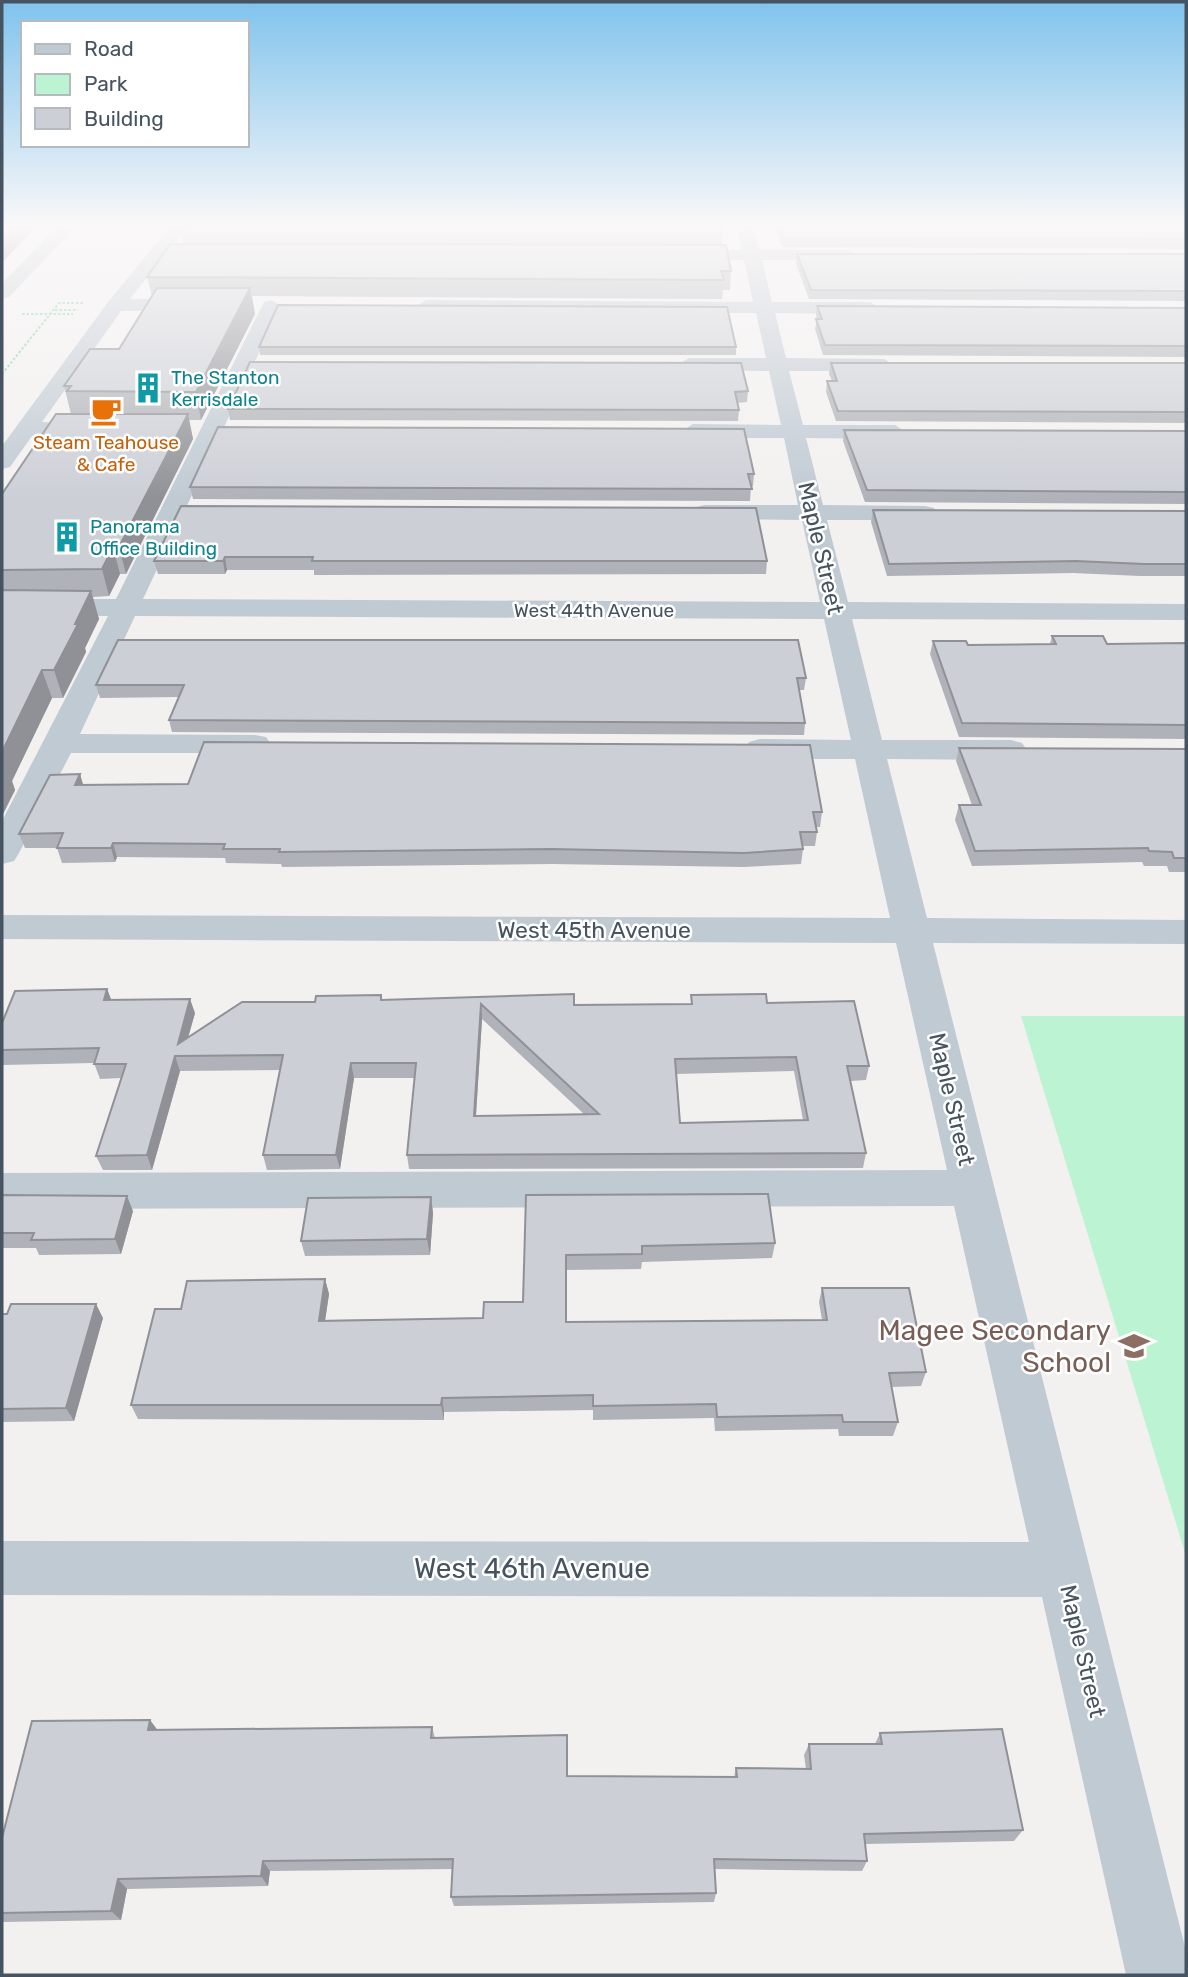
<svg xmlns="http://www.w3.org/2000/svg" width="1188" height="1977" viewBox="0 0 1188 1977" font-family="Rubik,sans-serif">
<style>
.green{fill:#bcf4d3}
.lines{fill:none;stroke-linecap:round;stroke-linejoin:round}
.path{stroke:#70d5a7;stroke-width:2;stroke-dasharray:2.5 2;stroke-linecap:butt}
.minor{fill:#c0cad3;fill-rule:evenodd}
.wall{fill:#afb2b8;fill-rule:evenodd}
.shaded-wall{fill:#8f9196}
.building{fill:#cccfd6;stroke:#8f9196;stroke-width:2;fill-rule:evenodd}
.labels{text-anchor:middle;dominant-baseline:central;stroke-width:5;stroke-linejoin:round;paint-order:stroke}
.far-culture-label{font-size:19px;fill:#0d838f;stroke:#fff;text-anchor:start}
.far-food-label{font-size:19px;fill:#c56008;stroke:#fff}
.far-street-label{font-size:19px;fill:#465360;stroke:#fff}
.street-label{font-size:23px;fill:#465360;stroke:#fff}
.near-education-label{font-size:28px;fill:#785e54;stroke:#fff;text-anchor:end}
.near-street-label{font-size:28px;fill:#465360;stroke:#fff}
</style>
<rect width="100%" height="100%" fill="#f3f0f0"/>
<path class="green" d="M1021 1016H1186V1556Z"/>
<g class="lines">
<g class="path">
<path d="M55 310H78"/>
<path d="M22 314H73"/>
<path d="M2 374 59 303H83"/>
</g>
<g class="minor">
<path d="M61 223H79L9 297 2 299V283Z"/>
<path d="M173 223H190L170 250H215L224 255 215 260H161L130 299 198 300 208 306 205 310 121 311 42 422 97 423 108 430 105 435 32 436 10 467 2 469V446L109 301Z"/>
<path d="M736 223H752L759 250H849L858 255 849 260H762L772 302H870L880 308 870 314 775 313 786 358 884 359 894 365 884 371H789L803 425H895L906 432 895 439 806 438 823 505 925 506 934 508 937 513 934 518 925 520H827L848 602 1186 604V620L852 619 882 740H1011L1022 743 1027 750 1022 757 1011 760 887 759 927 918 1186 920V944L933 943 1186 1951V1975H1126L1042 1597 2 1595V1541L1029 1542 954 1206 2 1209V1173L947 1170 896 943 2 939V915L890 918 855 759H760L749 756 744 749 749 742 760 739 851 740 824 619 135 616 80 734 255 735 266 737 271 744 266 751 255 753H71L19 853 14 861 2 864V821L108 616 2 615V599H116L264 302 271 300 281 306 143 599 820 602 802 520 705 519 696 517 693 512 696 507 705 505H798L784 438H693L682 431 693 424 781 425 769 371 689 370 679 364 689 358H766L756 313 426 312 416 306 426 300 753 302 744 260H727L718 255 727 250H742Z"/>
</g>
</g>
<g class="wall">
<path d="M773 223H1186V249L782 247Z"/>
<path d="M181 233H723L722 245 731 271 730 290H723L722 299 252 296 255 314 201 420H189L193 439 126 574H120L109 596 93 597 99 619 85 648 86 652 63 698H52L12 781 15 790 2 816V494L71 414 64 386 119 349 152 296 147 277 183 244Z"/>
<path d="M797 254H1186V301L809 299 796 264Z"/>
<path d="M817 306 1186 308V357L823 355 815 329 817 319 816 316Z"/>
<path d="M259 347H736V355H260Z"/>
<path d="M831 363H1186V423L836 421 826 392 827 381H832L829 374Z"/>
<path d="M748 391 747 402 737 403 739 410 738 421 230 420 228 409Z"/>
<path d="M844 430 1186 431V504L865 502 843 441Z"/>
<path d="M754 474 753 486H751L750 501 193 499 190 487Z"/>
<path d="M181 506 767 561 766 574 314 575V570H227L225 574H158L154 561Z"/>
<path d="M873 510 1186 511V576H1140L1073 573 887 576 871 522Z"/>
<path d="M1052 636 1107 644 1186 643V739L959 737 930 654 933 641 968 645 1050 644Z"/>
<path d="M806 678 804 690H799L805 723 804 735 172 732 169 720 179 697 100 698 96 685Z"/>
<path d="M959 748 1186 749V872H1169L1167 866H1144L1142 862 972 866 955 820 959 805H972L956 761Z"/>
<path d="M80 774 83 785 822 812 820 827H816L817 832 815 846H802L803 849 801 864 743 867 551 864 282 867 281 864 226 863 225 858 117 857 115 862 62 863 57 848H25L19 834Z"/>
<path d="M107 989 111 1000 195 1013 188 1037 315 1002 382 1000 574 1005 691 1004V995L767 1003 869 1066 866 1080 850 1081 866 1153 863 1168 409 1169 407 1155 415 1078H354L340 1169 267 1170 263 1155 280 1070 180 1071 152 1170H103L96 1156 121 1078 100 1079 94 1063 2 1065V1023ZM482 1019 584 1114 476 1116ZM794 1071 803 1120 680 1123 676 1074Z"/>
<path d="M2 1195 133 1211 121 1254 39 1255 36 1248H2Z"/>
<path d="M526 1195 775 1243 772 1258 642 1262 641 1269 566 1270V1322L822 1320 819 1302 822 1288 926 1372 921 1386 891 1387 898 1422 893 1436H839L838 1429 715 1431 714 1418 593 1420V1410L444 1412V1420L138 1419 131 1405 181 1309 325 1279 329 1294 325 1320 483 1318 523 1302Z"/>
<path d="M431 1197 433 1213 430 1255 305 1256 301 1241Z"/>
<path d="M2 1314 103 1318 74 1421 2 1422Z"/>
<path d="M150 1720 157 1730 432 1727 435 1738 568 1747 567 1776 734 1777 736 1768 806 1769 804 1755 809 1744H875L880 1733 1023 1830 1014 1841 865 1844 867 1861 862 1871 715 1869 716 1893 714 1902 454 1906 451 1897 453 1869 270 1871 268 1886 127 1889 121 1920 2 1922V1838Z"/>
</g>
<g class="shaded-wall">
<path d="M20 223H39L2 263V242Z"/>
<path d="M250 288 255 314 201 420 196 392Z"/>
<path d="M188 414 193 439 126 574 119 547Z"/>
<path d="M113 547 120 574 109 596 102 569Z"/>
<path d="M225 557 227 570 225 574 223 561Z"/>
<path d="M91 591 99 619 85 648 86 652 63 698 54 670Z"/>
<path d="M42 670 52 698 12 781 15 790 2 816V752Z"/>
<path d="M80 774 84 788 75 785Z"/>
<path d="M113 843 117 857 115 862 111 848Z"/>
<path d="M107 989 113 1004 104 1000Z"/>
<path d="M190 999 195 1013 183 1056 178 1044Z"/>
<path d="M481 1004 482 1019 475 1130 474 1116Z"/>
<path d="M175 1056 180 1071 152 1170 147 1155Z"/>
<path d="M351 1063 354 1078 340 1169 336 1155Z"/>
<path d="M127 1196 133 1211 121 1254 115 1239Z"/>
<path d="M431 1197 433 1213 430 1255 427 1239Z"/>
<path d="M325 1279 329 1294 323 1335 319 1321Z"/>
<path d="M96 1304 103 1318 74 1421 66 1408Z"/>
<path d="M442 1398 444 1412V1420L441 1405Z"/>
<path d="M150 1720 159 1732 148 1730Z"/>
<path d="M263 1861 270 1871 268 1886 261 1876Z"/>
<path d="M118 1879 127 1889 121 1920 111 1911Z"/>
</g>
<g class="building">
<path d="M2 223H20L2 242Z"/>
<path d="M189 223H721L723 233H181Z"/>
<path d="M777 223H1186V239L783 238Z"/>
<path d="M170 244 726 245 731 271H721L724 280 147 277Z"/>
<path d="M797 254H1186V291L811 290Z"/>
<path d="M157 288H250L196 392 67 391 71 386H64L90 349H119Z"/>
<path d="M278 305 727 307 736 347H259Z"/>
<path d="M817 306 1186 308V346L825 345 816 319H822Z"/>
<path d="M250 362 741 363 748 391 735 392 739 410 228 409Z"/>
<path d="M831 363H1186V412L838 411 827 381H837Z"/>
<path d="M56 414H188L119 547H113L102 569 2 570V494Z"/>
<path d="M218 427 744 429 754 474H748L752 489 190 487Z"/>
<path d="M844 430 1186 431V492L867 490Z"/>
<path d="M181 506 756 508 767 561H312L313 557H225L223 561H154Z"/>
<path d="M873 510 1186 511V564H1144L1076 561 889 564Z"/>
<path d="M2 590 91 591 75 624H78L54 670H42L2 752Z"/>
<path d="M1052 636H1103L1107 644 1186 643V725L962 723 933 641H966L968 645 1056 644Z"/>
<path d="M118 640H798L806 678H797L805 723 169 720 184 685H96Z"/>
<path d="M204 742 810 745 822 812H813L817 832H800L803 849 744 853 551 849 279 852 280 849H223L225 844 113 843 111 848H57L63 833 19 834 50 775 80 774 75 785 188 784Z"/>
<path d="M959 748 1186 749V858H1174L1172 852 1149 851 1148 848 975 851 959 805H981Z"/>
<path d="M107 989 104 1000 190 999 178 1044 242 1002H315L316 996 381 995V1000L574 994V1005L692 1004 691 995 766 994 767 1003 854 1001 869 1066H847L866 1153 407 1155 416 1063H351L336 1155H263L283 1055 175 1056 147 1155 96 1156 126 1064H94L99 1048 2 1050V1023L15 991ZM481 1004 599 1114 474 1116ZM796 1057 808 1120 680 1123 675 1059Z"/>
<path d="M768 1194 775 1243 642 1246V1254L566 1255V1322L827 1320 822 1288H909L926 1372 889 1373 898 1422H843L842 1415 717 1417 716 1404 593 1406V1395L442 1398 441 1405H131L155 1309H181L187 1281 325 1279 319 1321 483 1318 484 1302H523L526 1195Z"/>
<path d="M2 1195 127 1196 115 1239 31 1240 34 1233H2Z"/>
<path d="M431 1197 427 1239 301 1241 308 1198Z"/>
<path d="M11 1304H96L66 1408 2 1409V1314H7Z"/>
<path d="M150 1720 148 1730 432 1727 431 1738 567 1735V1776L737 1777 736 1768 811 1769 809 1744H882L880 1733 1002 1729 1023 1830 864 1834 867 1861 714 1859 716 1893 451 1897 453 1859 263 1861 261 1876 118 1879 111 1911 2 1913V1838L32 1721Z"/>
</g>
<linearGradient id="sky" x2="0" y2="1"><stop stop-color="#80c3ed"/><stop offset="0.45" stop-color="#faf8f8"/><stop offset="1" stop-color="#faf8f8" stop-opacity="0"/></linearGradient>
<rect width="1188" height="500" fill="url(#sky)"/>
<defs>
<g id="building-bare" transform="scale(2.415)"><path d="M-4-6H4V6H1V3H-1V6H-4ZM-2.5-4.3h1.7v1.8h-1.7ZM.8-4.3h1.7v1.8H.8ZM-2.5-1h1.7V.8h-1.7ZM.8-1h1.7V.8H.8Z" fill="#0f9aa8" stroke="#fff" stroke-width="2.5" paint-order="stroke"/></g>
<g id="cafe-bare" transform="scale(2.415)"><path d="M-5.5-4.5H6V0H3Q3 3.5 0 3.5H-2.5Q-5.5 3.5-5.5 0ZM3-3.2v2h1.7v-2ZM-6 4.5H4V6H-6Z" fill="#e8710a" stroke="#fff" stroke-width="2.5" paint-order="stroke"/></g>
<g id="school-bare" transform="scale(2.415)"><path d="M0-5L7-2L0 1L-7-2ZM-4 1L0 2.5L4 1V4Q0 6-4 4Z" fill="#8d6e63" stroke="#fff" stroke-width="2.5" paint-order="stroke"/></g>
</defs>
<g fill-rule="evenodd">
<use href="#building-bare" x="148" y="388"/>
<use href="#cafe-bare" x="106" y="411"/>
<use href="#building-bare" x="67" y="537"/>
<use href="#school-bare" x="1134" y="1346"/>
</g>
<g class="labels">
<g class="far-culture-label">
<text x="171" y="377">The Stanton<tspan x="171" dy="22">Kerrisdale</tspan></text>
<text x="90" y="526">Panorama<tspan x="90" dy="22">Office Building</tspan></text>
</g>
<g class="far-food-label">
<text x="106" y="442">Steam Teahouse<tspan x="106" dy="22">&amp; Cafe</tspan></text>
</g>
<g class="far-street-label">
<text x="594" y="610">West 44th Avenue</text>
</g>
<g class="street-label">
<text transform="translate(821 548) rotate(77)">Maple Street</text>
<text x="594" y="930">West 45th Avenue</text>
<text transform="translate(952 1099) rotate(77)">Maple Street</text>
<text transform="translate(1083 1651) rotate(77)">Maple Street</text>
</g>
<g class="near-education-label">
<text x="1111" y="1330">Magee Secondary<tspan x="1111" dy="32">School</tspan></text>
</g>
<g class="near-street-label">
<text x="532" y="1568">West 46th Avenue</text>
</g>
</g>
<rect width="1188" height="1977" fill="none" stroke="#465360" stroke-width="7"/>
<rect x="21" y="21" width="228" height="126" fill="#ffffff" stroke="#b5babf" stroke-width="2"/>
<rect x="35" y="44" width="35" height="10" fill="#c0cad3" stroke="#b5babf" stroke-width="2"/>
<text x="84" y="56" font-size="21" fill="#465360">Road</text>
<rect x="35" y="74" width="35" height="21" fill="#bcf4d3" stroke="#b5babf" stroke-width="2"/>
<text x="84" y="91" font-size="21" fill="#465360">Park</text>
<rect x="35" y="108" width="35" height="21" fill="#cccfd6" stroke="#b5babf" stroke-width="2"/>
<text x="84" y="126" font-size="21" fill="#465360">Building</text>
</svg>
